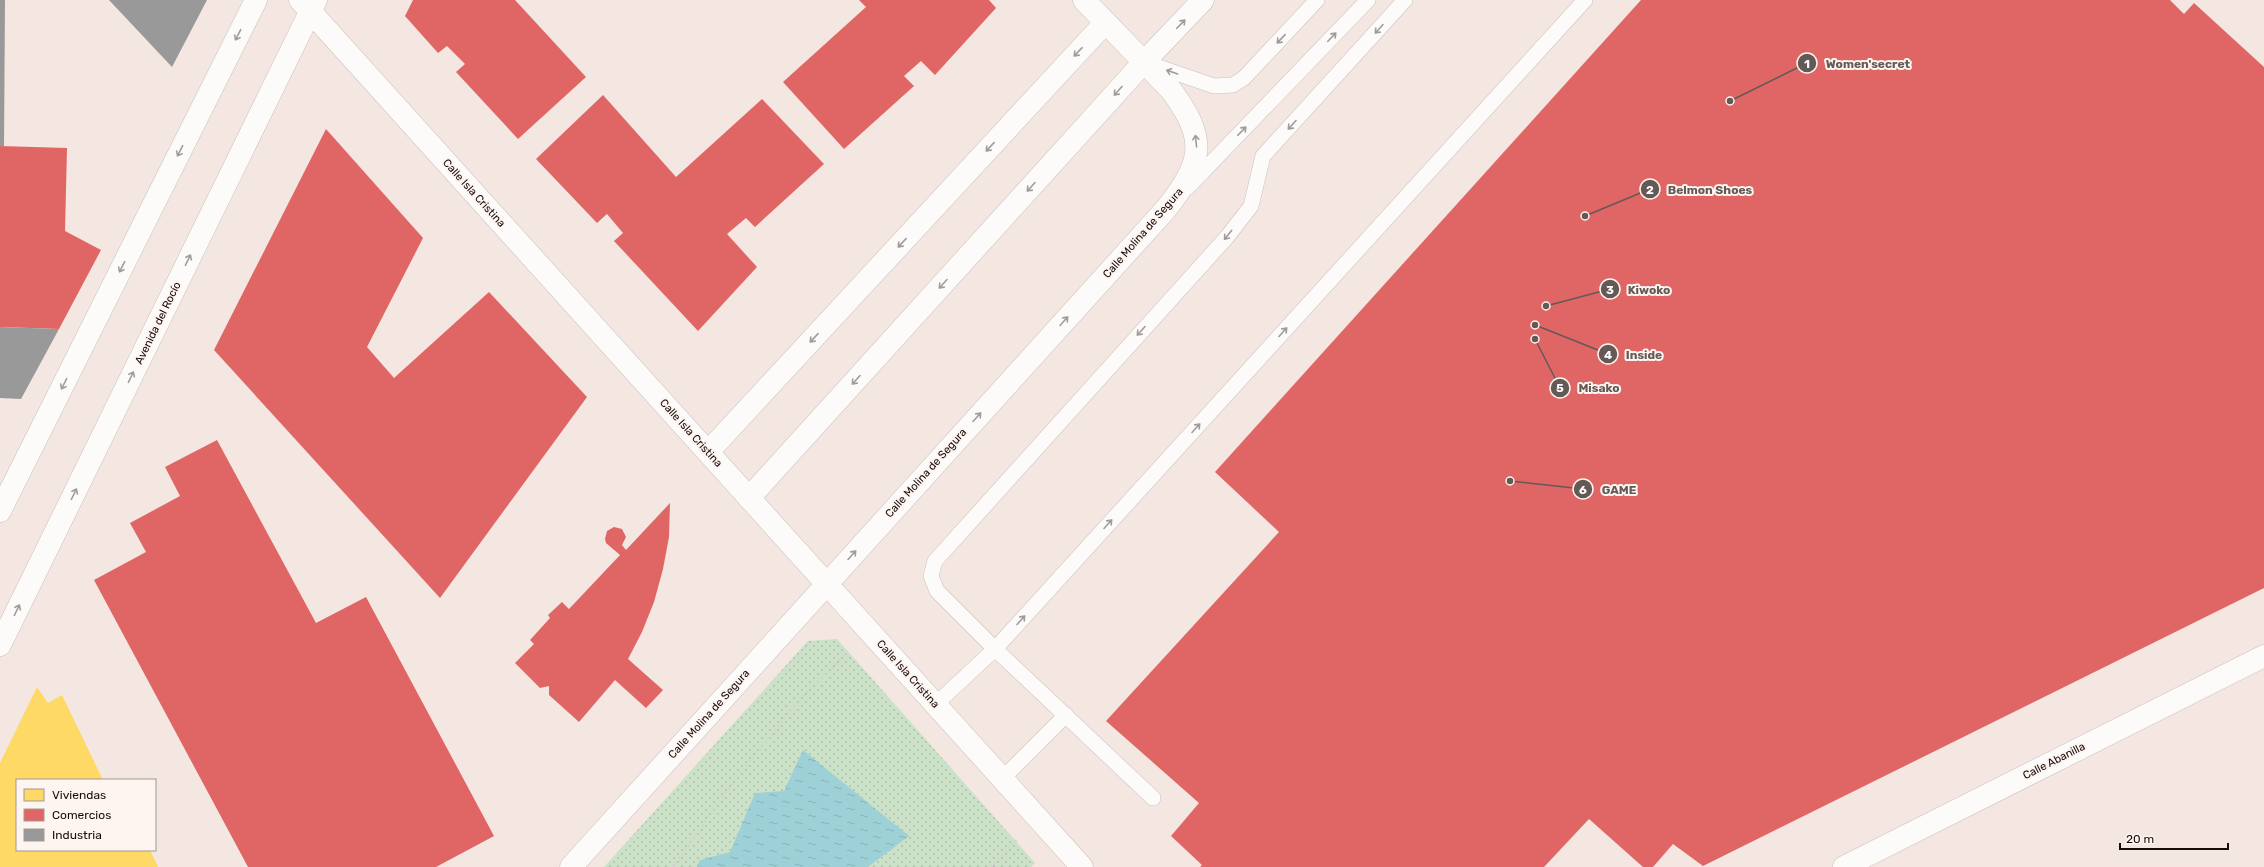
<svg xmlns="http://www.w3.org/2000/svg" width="2264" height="867" viewBox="0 0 2264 867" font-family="Rubik,sans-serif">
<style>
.park{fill:url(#park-dots)}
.water{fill:url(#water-ripples)}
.homes{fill:#ffd966}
.shops{fill:#e06666}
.industry{fill:#999}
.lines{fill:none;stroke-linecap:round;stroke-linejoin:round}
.lane-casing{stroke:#cac0bb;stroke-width:16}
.street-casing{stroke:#cac0bb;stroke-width:23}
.path{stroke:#d5d1cf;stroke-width:2.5;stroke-dasharray:2 3;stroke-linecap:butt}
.lane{stroke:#fdfbfa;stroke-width:15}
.street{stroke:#fdfbfa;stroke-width:22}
.oneway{stroke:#a09c9a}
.labels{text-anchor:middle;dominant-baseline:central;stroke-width:4;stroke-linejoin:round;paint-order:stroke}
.street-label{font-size:11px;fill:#150d0a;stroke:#fef4f0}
.leader{fill:none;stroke:#635955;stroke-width:1.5}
.callout-dot{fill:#635955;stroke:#fef4f0;stroke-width:1.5}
.mark-label{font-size:12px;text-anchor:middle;font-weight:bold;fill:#fff}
.callout-label{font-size:12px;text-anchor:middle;font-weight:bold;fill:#635955;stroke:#fef4f0;stroke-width:4;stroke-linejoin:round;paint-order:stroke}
</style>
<defs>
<pattern id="park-dots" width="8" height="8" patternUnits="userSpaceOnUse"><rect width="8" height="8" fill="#cbe1c8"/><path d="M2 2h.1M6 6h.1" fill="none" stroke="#adc0aa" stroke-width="1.8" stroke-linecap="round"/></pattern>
<pattern id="water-ripples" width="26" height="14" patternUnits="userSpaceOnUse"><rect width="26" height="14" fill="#9ed1d7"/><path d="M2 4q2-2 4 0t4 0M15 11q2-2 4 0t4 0" fill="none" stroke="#87b2b7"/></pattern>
</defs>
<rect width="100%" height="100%" fill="#f4e6e1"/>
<path class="park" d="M837 639 1035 863 1031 867H604L808 641Z"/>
<path class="water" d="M803 750 909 836 868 867H697L700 860 730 852 755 793 784 791Z"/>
<path class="homes" d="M37 687 48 703 62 695 103 780H17V850H150L158 867H0V763Z"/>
<g class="shops">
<path d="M413 0H515L586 77 518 139 456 72 465 64 447 46 438 53 405 16Z"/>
<path d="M859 0H989L996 8 935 75 921 61 904 76 914 86 844 149 783 82 866 7Z"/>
<path d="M1641 0H2170L2184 14 2194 3 2264 67V588L1703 866 1673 844 1653 867H1643L1589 819 1544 867H1200L1202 865 1171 836 1199 803 1106 721 1279 532 1215 472Z"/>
<path d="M603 95 676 177 762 99 824 164 755 227 746 218 727 234 757 267 698 331 614 241 623 233 607 214 597 223 536 159Z"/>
<path d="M326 129 423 238 367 347 394 378 489 292 587 397 440 598 214 350Z"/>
<path d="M0 146 67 148 65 231 101 250 59 329 0 327Z"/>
<path d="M217 440 316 623 366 597 494 836 436 867H248L94 580 146 552 130 523 180 496 165 467Z"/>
<path d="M670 503 669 537 663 569 654 602 642 632 628 659 663 690 646 708 615 680 579 722 549 695V686L540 688 515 663 534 644 530 640 550 618 548 615 562 602 569 609 620 555 606 543 605 539 607 531 614 527 622 529 626 537 622 545 626 550Z"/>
</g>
<g class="industry">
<path d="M0 0H5L4 146H0Z"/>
<path d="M109 0H207L172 67Z"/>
<path d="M0 327 59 329 21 399 0 398Z"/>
</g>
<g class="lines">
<g class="lane-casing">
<g id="lane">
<path d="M1147 63 1214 86 1233 85 1244 78 1317 0"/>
<path d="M1188 187 1368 0"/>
<path d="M936 704 995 649 1585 0"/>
<path d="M1002 779 1066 715"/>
<path d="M1153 798 995 649 937 591 931 576 935 561 1227 237 1251 206 1263 156 1405 0"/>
</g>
</g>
<g class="street-casing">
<g id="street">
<path d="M300 0 1082 867"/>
<path d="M708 452 1105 23"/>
<path d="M749 498 1144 62 1203 0"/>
<path d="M0 511 256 0"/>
<path d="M0 645 316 0"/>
<path d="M571 867 1166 209C1203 162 1208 140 1171 90L1084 0"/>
<path d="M1844 867 2264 656"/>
</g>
</g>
<g class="path">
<path d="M673 867 731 785 800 699 848 652"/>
<path d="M991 867 1017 840"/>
</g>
<use href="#lane" class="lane"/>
<use href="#street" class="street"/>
</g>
<defs><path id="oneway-shaft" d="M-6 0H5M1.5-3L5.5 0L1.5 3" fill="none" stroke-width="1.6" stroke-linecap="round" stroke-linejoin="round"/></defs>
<g class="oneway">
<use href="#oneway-shaft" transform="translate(1181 24) rotate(-46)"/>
<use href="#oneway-shaft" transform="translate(1379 29) rotate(132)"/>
<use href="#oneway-shaft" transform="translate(238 35) rotate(117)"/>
<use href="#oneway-shaft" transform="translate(1332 37) rotate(-46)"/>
<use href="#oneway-shaft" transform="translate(1281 39) rotate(133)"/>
<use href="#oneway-shaft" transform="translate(1078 52) rotate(133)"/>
<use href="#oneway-shaft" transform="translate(1172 72) rotate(-161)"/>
<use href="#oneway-shaft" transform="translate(1118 91) rotate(132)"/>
<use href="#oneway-shaft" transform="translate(1292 125) rotate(132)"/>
<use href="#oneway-shaft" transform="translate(1242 131) rotate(-46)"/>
<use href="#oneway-shaft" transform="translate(1196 141) rotate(-95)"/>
<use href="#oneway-shaft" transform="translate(990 147) rotate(133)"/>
<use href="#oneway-shaft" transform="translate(180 151) rotate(117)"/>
<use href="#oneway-shaft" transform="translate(1031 187) rotate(132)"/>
<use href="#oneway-shaft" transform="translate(1228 235) rotate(129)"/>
<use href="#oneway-shaft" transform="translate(902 243) rotate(133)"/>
<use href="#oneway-shaft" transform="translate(188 260) rotate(-64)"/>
<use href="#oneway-shaft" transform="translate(122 267) rotate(117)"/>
<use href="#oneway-shaft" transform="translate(943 284) rotate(132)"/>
<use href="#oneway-shaft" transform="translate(1064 321) rotate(-48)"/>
<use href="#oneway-shaft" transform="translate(1141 331) rotate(132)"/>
<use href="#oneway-shaft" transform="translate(1283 332) rotate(-48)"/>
<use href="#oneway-shaft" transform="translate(814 338) rotate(133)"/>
<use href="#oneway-shaft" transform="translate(131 377) rotate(-64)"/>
<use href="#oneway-shaft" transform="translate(856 380) rotate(132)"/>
<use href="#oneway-shaft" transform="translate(64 384) rotate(117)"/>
<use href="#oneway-shaft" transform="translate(977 417) rotate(-48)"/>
<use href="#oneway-shaft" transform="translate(1196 428) rotate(-48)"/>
<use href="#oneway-shaft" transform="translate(74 494) rotate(-64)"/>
<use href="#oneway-shaft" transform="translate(1108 524) rotate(-48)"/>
<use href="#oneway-shaft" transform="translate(852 555) rotate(-48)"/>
<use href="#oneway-shaft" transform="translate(17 610) rotate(-64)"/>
<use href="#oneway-shaft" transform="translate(1021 620) rotate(-48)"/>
</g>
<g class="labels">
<g class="street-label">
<text transform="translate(474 193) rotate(48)">Calle Isla Cristina</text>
<text transform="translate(1143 233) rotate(-49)">Calle Molina de Segura</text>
<text transform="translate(158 323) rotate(-64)">Avenida del Rocío</text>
<text transform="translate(691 433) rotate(48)">Calle Isla Cristina</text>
<text transform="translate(926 473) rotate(-48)">Calle Molina de Segura</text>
<text transform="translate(908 674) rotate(48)">Calle Isla Cristina</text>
<text transform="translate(709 714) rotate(-48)">Calle Molina de Segura</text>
<text transform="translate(2054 761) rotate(-27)">Calle Abanilla</text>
</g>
</g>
<path class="leader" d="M1730 101L1807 63M1585 216L1650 189M1546 306L1610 289M1535 325L1608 354M1535 339L1560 388M1510 481L1583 489"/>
<g class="callout-dot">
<circle cx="1730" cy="101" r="4"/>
<circle cx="1585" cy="216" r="4"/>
<circle cx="1546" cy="306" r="4"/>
<circle cx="1535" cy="325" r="4"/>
<circle cx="1535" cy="339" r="4"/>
<circle cx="1510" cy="481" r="4"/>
<circle cx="1807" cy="63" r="10"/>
<circle cx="1650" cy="189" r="10"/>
<circle cx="1610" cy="289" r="10"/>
<circle cx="1608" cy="354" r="10"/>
<circle cx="1560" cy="388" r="10"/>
<circle cx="1583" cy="489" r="10"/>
</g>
<g class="mark-label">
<text x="1807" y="68">1</text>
<text x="1650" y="194">2</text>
<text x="1610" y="294">3</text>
<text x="1608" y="359">4</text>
<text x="1560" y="392">5</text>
<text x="1583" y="494">6</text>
</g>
<g class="callout-label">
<text x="1868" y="68">Women'secret</text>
<text x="1710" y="194">Belmon Shoes</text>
<text x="1649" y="294">Kiwoko</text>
<text x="1644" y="359">Inside</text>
<text x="1599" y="392">Misako</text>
<text x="1619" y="494">GAME</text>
</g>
<rect x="16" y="779" width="140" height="72" fill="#fef4f0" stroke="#a19894"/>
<rect x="24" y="789" width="20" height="12" fill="#ffd966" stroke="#a19894"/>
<text x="52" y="799" font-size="12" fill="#150d0a">Viviendas</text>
<rect x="24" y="809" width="20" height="12" fill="#e06666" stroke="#a19894"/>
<text x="52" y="819" font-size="12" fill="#150d0a">Comercios</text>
<rect x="24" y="829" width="20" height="12" fill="#999999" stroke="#a19894"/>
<text x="52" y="839" font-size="12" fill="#150d0a">Industria</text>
<path d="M2120 843v6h108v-6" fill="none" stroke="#150d0a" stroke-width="2"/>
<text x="2126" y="843" font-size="12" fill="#150d0a" stroke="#fef4f0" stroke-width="3" paint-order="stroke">20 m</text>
</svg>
